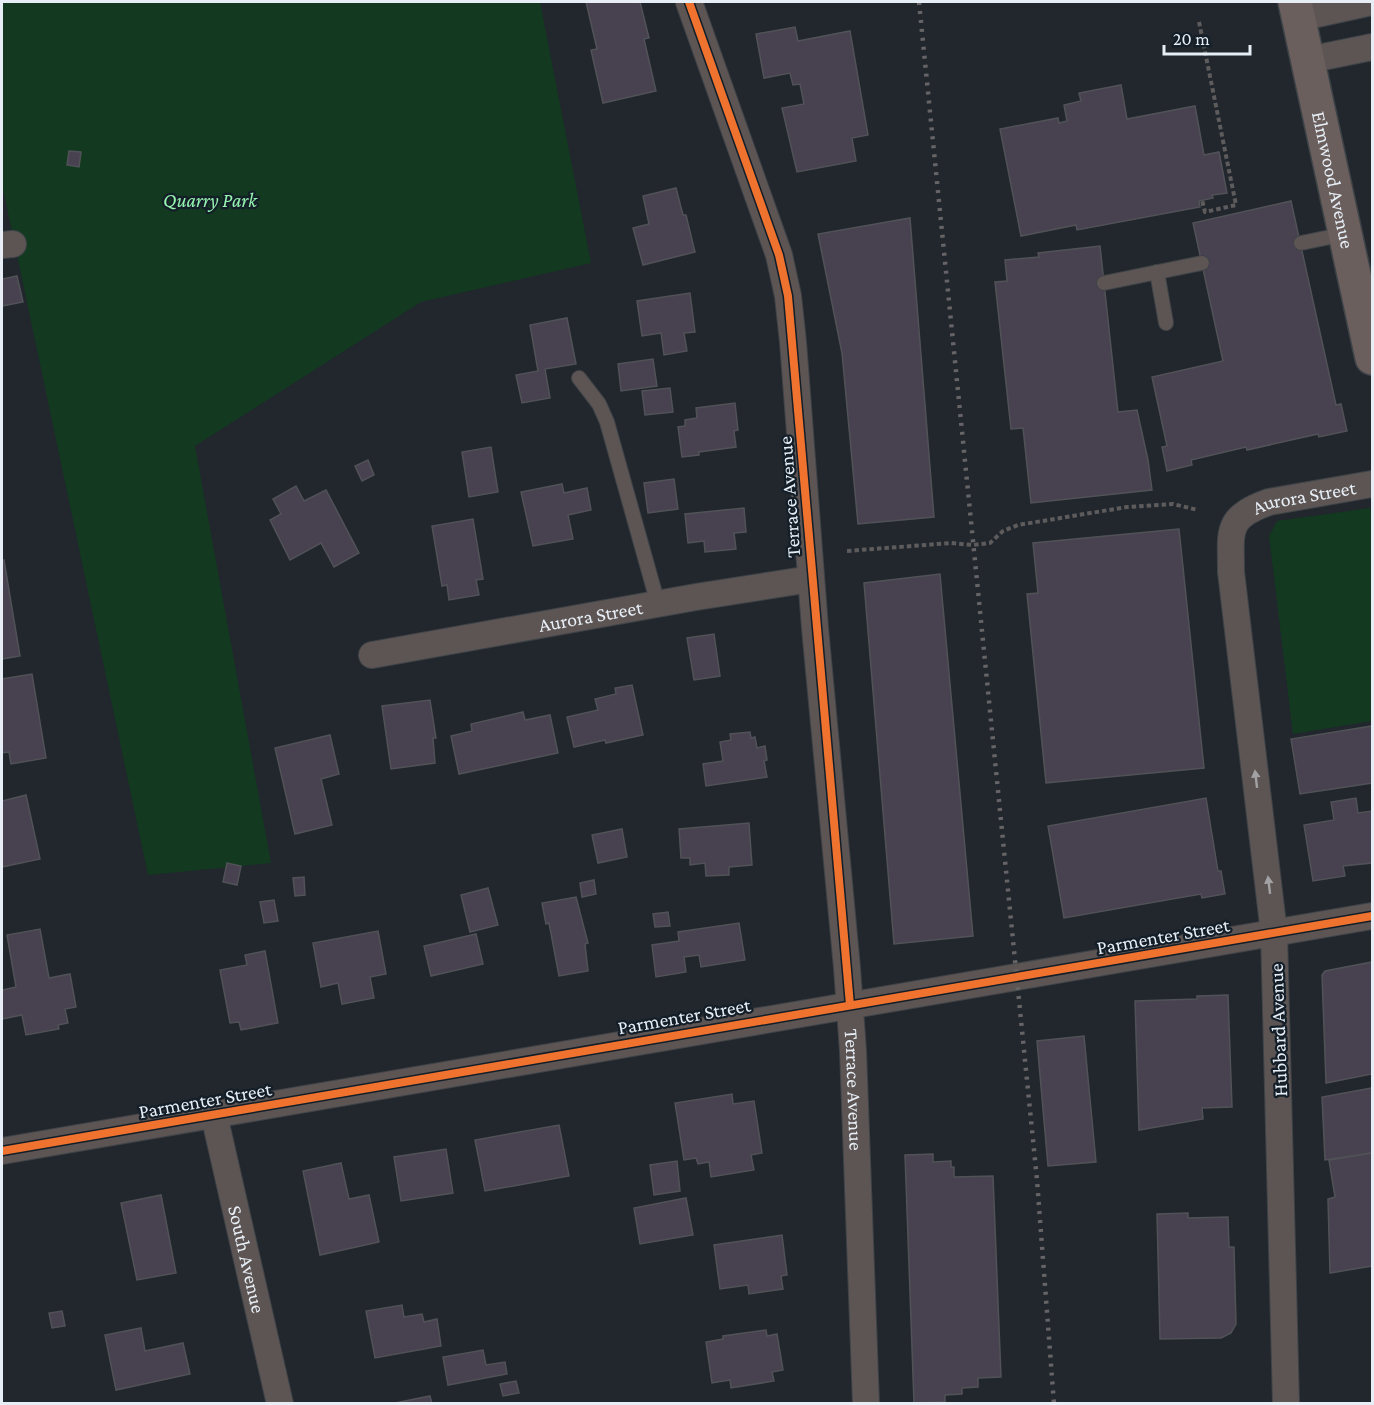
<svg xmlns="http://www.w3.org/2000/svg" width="1374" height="1405" viewBox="0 0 1374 1405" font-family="'Crimson Pro',serif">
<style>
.green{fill:#133921}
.building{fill:#484250;stroke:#515257;stroke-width:1.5}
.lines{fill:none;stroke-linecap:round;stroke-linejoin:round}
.lane-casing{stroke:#3e4348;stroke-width:16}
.street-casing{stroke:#3e4348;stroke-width:28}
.secondary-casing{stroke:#3e4348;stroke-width:36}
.path{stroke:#5e5b5c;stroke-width:4;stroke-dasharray:4.5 3;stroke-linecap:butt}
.lane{stroke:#5d5553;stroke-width:14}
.street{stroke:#5d5553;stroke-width:26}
.secondary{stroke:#6a5f5d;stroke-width:33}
.rail{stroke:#666466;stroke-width:4.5;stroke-dasharray:3 6;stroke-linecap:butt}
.cycleway-casing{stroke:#131e28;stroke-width:11}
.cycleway{stroke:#ef722f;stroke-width:8}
.oneway{fill:#a2a2a4}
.labels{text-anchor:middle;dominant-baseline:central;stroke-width:4.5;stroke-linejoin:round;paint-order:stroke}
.street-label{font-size:20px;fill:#e7eef6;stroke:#131e28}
.park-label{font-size:20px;font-style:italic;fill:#95f4ae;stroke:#131e28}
</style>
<rect width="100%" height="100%" fill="#21272d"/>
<g class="green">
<path d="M2 2H540L591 263 421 302 195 446 271 863 148 875 2 184Z"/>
<path d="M1370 508 1372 518V721L1293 734 1269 536 1277 521Z"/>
</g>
<g class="building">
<path d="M586 2H640L649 38 644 39 656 91 603 103 591 50 597 49Z"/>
<path d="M795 27 798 41 850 31 868 135 852 138 856 161 797 172 782 108 804 104 800 84 793 85 790 73 764 78 756 34Z"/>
<path d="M1121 85 1127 119 1195 106 1204 155 1219 152 1227 193 1212 195 1213 198 1199 201 1200 207 1077 230 1076 225 1021 236 1000 129 1058 118 1059 123 1067 121 1064 105 1081 101 1079 93Z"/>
<path d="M69 151 81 152 79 167 67 165Z"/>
<path d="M676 188 683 215H686L695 252 643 265 633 228 649 224 643 196Z"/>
<path d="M1291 201 1336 405 1341 404 1347 431 1319 437 1318 434 1247 450 1246 447 1191 460 1192 465 1167 471 1162 447 1167 446 1152 377 1223 361 1193 223Z"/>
<path d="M910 218 934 517 858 524 842 353 818 234Z"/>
<path d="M1100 246 1118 412 1137 410 1148 460 1152 490 1031 503 1023 428 1011 429 995 282 1007 281 1005 260 1039 257 1038 253Z"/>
<path d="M17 276 23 302 2 306V279Z"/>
<path d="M690 293 695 332 684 333 687 351 664 355 661 333 642 336 637 301Z"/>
<path d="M567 318 576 364 545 369 550 398 522 403 516 375 538 371 530 325Z"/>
<path d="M653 359 657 386 621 391 618 364Z"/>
<path d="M670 388 673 412 645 415 642 391Z"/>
<path d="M735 403 738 430 734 431 736 447 699 452V455L682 457 678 427 685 426V420L697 418 696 408Z"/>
<path d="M491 447 498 492 469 497 462 452Z"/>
<path d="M368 460 374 475 362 481 355 466Z"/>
<path d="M674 479 678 509 648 513 644 483Z"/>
<path d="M562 484 564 493 587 488 591 510 568 515 573 539 533 546 521 492Z"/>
<path d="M296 486 304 501 326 490 359 553 334 567 321 543 290 560 270 520 281 514 273 499Z"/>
<path d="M744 508 746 532 734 533 736 549 705 552 704 541 688 543 685 514Z"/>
<path d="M473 519 483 579 476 580 479 595 449 600 447 585 442 586 432 526Z"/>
<path d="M1179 529 1204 768 1046 783 1027 594 1038 593 1033 543Z"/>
<path d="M4 560 20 656 2 659V561Z"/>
<path d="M940 574 973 936 894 944 864 583Z"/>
<path d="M714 634 720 676 694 680 687 638Z"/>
<path d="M32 674 46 758 11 764 9 752 2 753V679Z"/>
<path d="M632 685 643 735 606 743 605 740 574 747 567 717 598 710 595 699 616 694 615 688Z"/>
<path d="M430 700 436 738H433L435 763 391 769 382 706Z"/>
<path d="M523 712 525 720 550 715 558 753 459 774 451 736 472 731 471 724Z"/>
<path d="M1372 726V783L1300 794 1291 739Z"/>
<path d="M750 732 751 738 755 737 757 748 765 746 767 760 764 761 767 777 706 786 703 764 723 761 720 742 731 740 730 734Z"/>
<path d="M330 735 339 774 321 779 332 825 295 834 275 748Z"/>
<path d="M26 795 40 859 2 867V801Z"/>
<path d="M1206 798 1218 871H1221L1225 894 1202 898 1201 894 1064 918 1048 826Z"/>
<path d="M1356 798 1358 813 1372 811V863L1343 866 1345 876 1313 881 1304 825 1334 820 1331 802Z"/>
<path d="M749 823 752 865 729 867V875L706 876 705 863 690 865V858H681L679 829Z"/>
<path d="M622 829 627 857 598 863 592 835Z"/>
<path d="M227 863 241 866 237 885 223 882Z"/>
<path d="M304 877 305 895 295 896 293 878Z"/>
<path d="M594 880 596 894 582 897 580 883Z"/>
<path d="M488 888 498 925 470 932 461 895Z"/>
<path d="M576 897 588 943 585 944 588 971 559 976 549 923 546 924 542 903Z"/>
<path d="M274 900 278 921 264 923 260 902Z"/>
<path d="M668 912 670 926 655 927 653 914Z"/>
<path d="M739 923 745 960 701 967 699 955 684 957 686 972 656 977 652 945 679 941 678 932Z"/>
<path d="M40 929 49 978 70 974 76 1007 65 1009 68 1023 58 1025 59 1029 26 1035 22 1015 2 1019V990L16 987 7 935Z"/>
<path d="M378 931 386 974 370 977 374 998 342 1004 338 983 321 987 313 943Z"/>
<path d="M476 934 483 964 431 976 424 946Z"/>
<path d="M265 951 278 1023 241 1030 239 1022 230 1023 220 970 247 965 245 955Z"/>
<path d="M1372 962V1074L1326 1083 1322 975 1325 971Z"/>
<path d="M1228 995 1232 1107 1202 1108 1203 1119 1139 1130 1135 1001 1197 999V996Z"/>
<path d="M1084 1036 1096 1162 1048 1166 1037 1041Z"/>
<path d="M1372 1088V1153L1325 1160 1322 1097Z"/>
<path d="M732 1094 733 1104 754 1101 762 1153 751 1155 754 1170 711 1177 709 1162 698 1164 696 1158 684 1160 675 1103Z"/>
<path d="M559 1125 569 1176 485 1191 475 1140Z"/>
<path d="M446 1149 453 1193 401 1201 394 1157Z"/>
<path d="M1372 1153V1266L1330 1273 1328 1199 1335 1197 1329 1160Z"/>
<path d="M933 1154V1162L951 1161V1167H954V1177L993 1176 1001 1377 978 1378V1387L962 1388V1394L945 1395V1402L914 1403 905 1155Z"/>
<path d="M677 1161 680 1191 654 1195 650 1165Z"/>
<path d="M341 1163 349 1199 369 1195 379 1242 320 1255 303 1171Z"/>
<path d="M161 1195 176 1273 137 1280 121 1203Z"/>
<path d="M686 1198 693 1235 640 1244 634 1208Z"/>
<path d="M1188 1213V1218L1228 1217 1229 1247H1234L1236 1324 1231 1333 1221 1338 1160 1339 1157 1214Z"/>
<path d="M782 1235 787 1275 781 1276 783 1289 749 1294 748 1285 720 1289 714 1245Z"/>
<path d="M402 1305 404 1317 422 1314 424 1322 437 1319 441 1346 375 1358 366 1311Z"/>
<path d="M62 1311 65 1326 52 1328 49 1313Z"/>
<path d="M141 1328 145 1351 183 1343 190 1374 116 1390 105 1335Z"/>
<path d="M766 1330 767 1336 777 1334 783 1370 772 1372 774 1381 731 1388 730 1380 712 1383 706 1342 723 1339V1336Z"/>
<path d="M483 1350 486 1365 505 1362 507 1374 448 1385 443 1357Z"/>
<path d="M516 1381 519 1393 503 1396 500 1384Z"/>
<path d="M430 1396 432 1404H390Z"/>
</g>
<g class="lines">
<g class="lane-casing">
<g id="lane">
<path d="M1301 243 1345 234"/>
<path d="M1157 272 1166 323"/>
<path d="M1104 283 1202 263"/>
<path d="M579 378 599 404 607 422 658 604"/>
</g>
</g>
<g class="street-casing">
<g id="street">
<path id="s1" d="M689 2 779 255 788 296 793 342 815 628 847 968 853 1051 866 1404"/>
<path d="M1299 18 1372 2"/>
<path d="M1308 60 1372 47"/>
<path d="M2 245 13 244"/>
<path id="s2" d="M372 655 696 597 811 579"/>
<path id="s3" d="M214 1115 280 1404"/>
<path d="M2 1151 1372 916"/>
<path id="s4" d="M1286 1404 1274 933 1231 572C1231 530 1225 518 1269 502L1372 484"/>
</g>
</g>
<g class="secondary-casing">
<g id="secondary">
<path id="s5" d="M1295 2 1372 358"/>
</g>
</g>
<g class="path">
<path d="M1199 22 1236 205 1205 212 1202 200"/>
<path d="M847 551 951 543 973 545 990 543 1003 531 1018 525 1127 507 1173 504 1198 510"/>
</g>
<use href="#lane" class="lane"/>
<use href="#street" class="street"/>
<use href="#secondary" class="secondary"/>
<path class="rail" d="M919 2 1037 1180 1054 1404"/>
<g class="cycleway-casing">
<g id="cycleway">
<path d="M689 2 779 255 788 296 850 1005"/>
<path d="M2 1151 1372 916"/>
</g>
</g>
<use href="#cycleway" class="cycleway"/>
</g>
<defs><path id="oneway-solid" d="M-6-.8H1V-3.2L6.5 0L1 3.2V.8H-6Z" transform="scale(1.5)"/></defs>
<g class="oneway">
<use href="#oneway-solid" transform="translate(1256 779) rotate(-97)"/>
<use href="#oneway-solid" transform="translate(1269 885) rotate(-97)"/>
</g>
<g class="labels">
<g class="street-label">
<text stroke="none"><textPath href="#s5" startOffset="182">Elmwood Avenue</textPath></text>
<text transform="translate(789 497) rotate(-94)">Terrace Avenue</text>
<text stroke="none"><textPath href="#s4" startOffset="960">Aurora Street</textPath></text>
<text stroke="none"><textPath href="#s2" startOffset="222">Aurora Street</textPath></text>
<text transform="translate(1163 936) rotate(-10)">Parmenter Street</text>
<text transform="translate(684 1016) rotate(-10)">Parmenter Street</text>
<text transform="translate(1278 1030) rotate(-92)">Hubbard Avenue</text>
<text stroke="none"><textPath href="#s1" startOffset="1107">Terrace Avenue</textPath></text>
<text transform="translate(205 1100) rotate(-10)">Parmenter Street</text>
<text stroke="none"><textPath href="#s3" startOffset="148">South Avenue</textPath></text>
</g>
<g class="park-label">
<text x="210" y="200">Quarry Park</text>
</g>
</g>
<rect width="1374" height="1405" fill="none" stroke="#e7eef6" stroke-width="6"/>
<path d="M1164 45v9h86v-9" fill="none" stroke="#e7eef6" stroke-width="3"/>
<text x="1173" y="45" font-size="18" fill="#e7eef6" stroke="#131e28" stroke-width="4.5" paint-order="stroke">20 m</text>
</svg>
